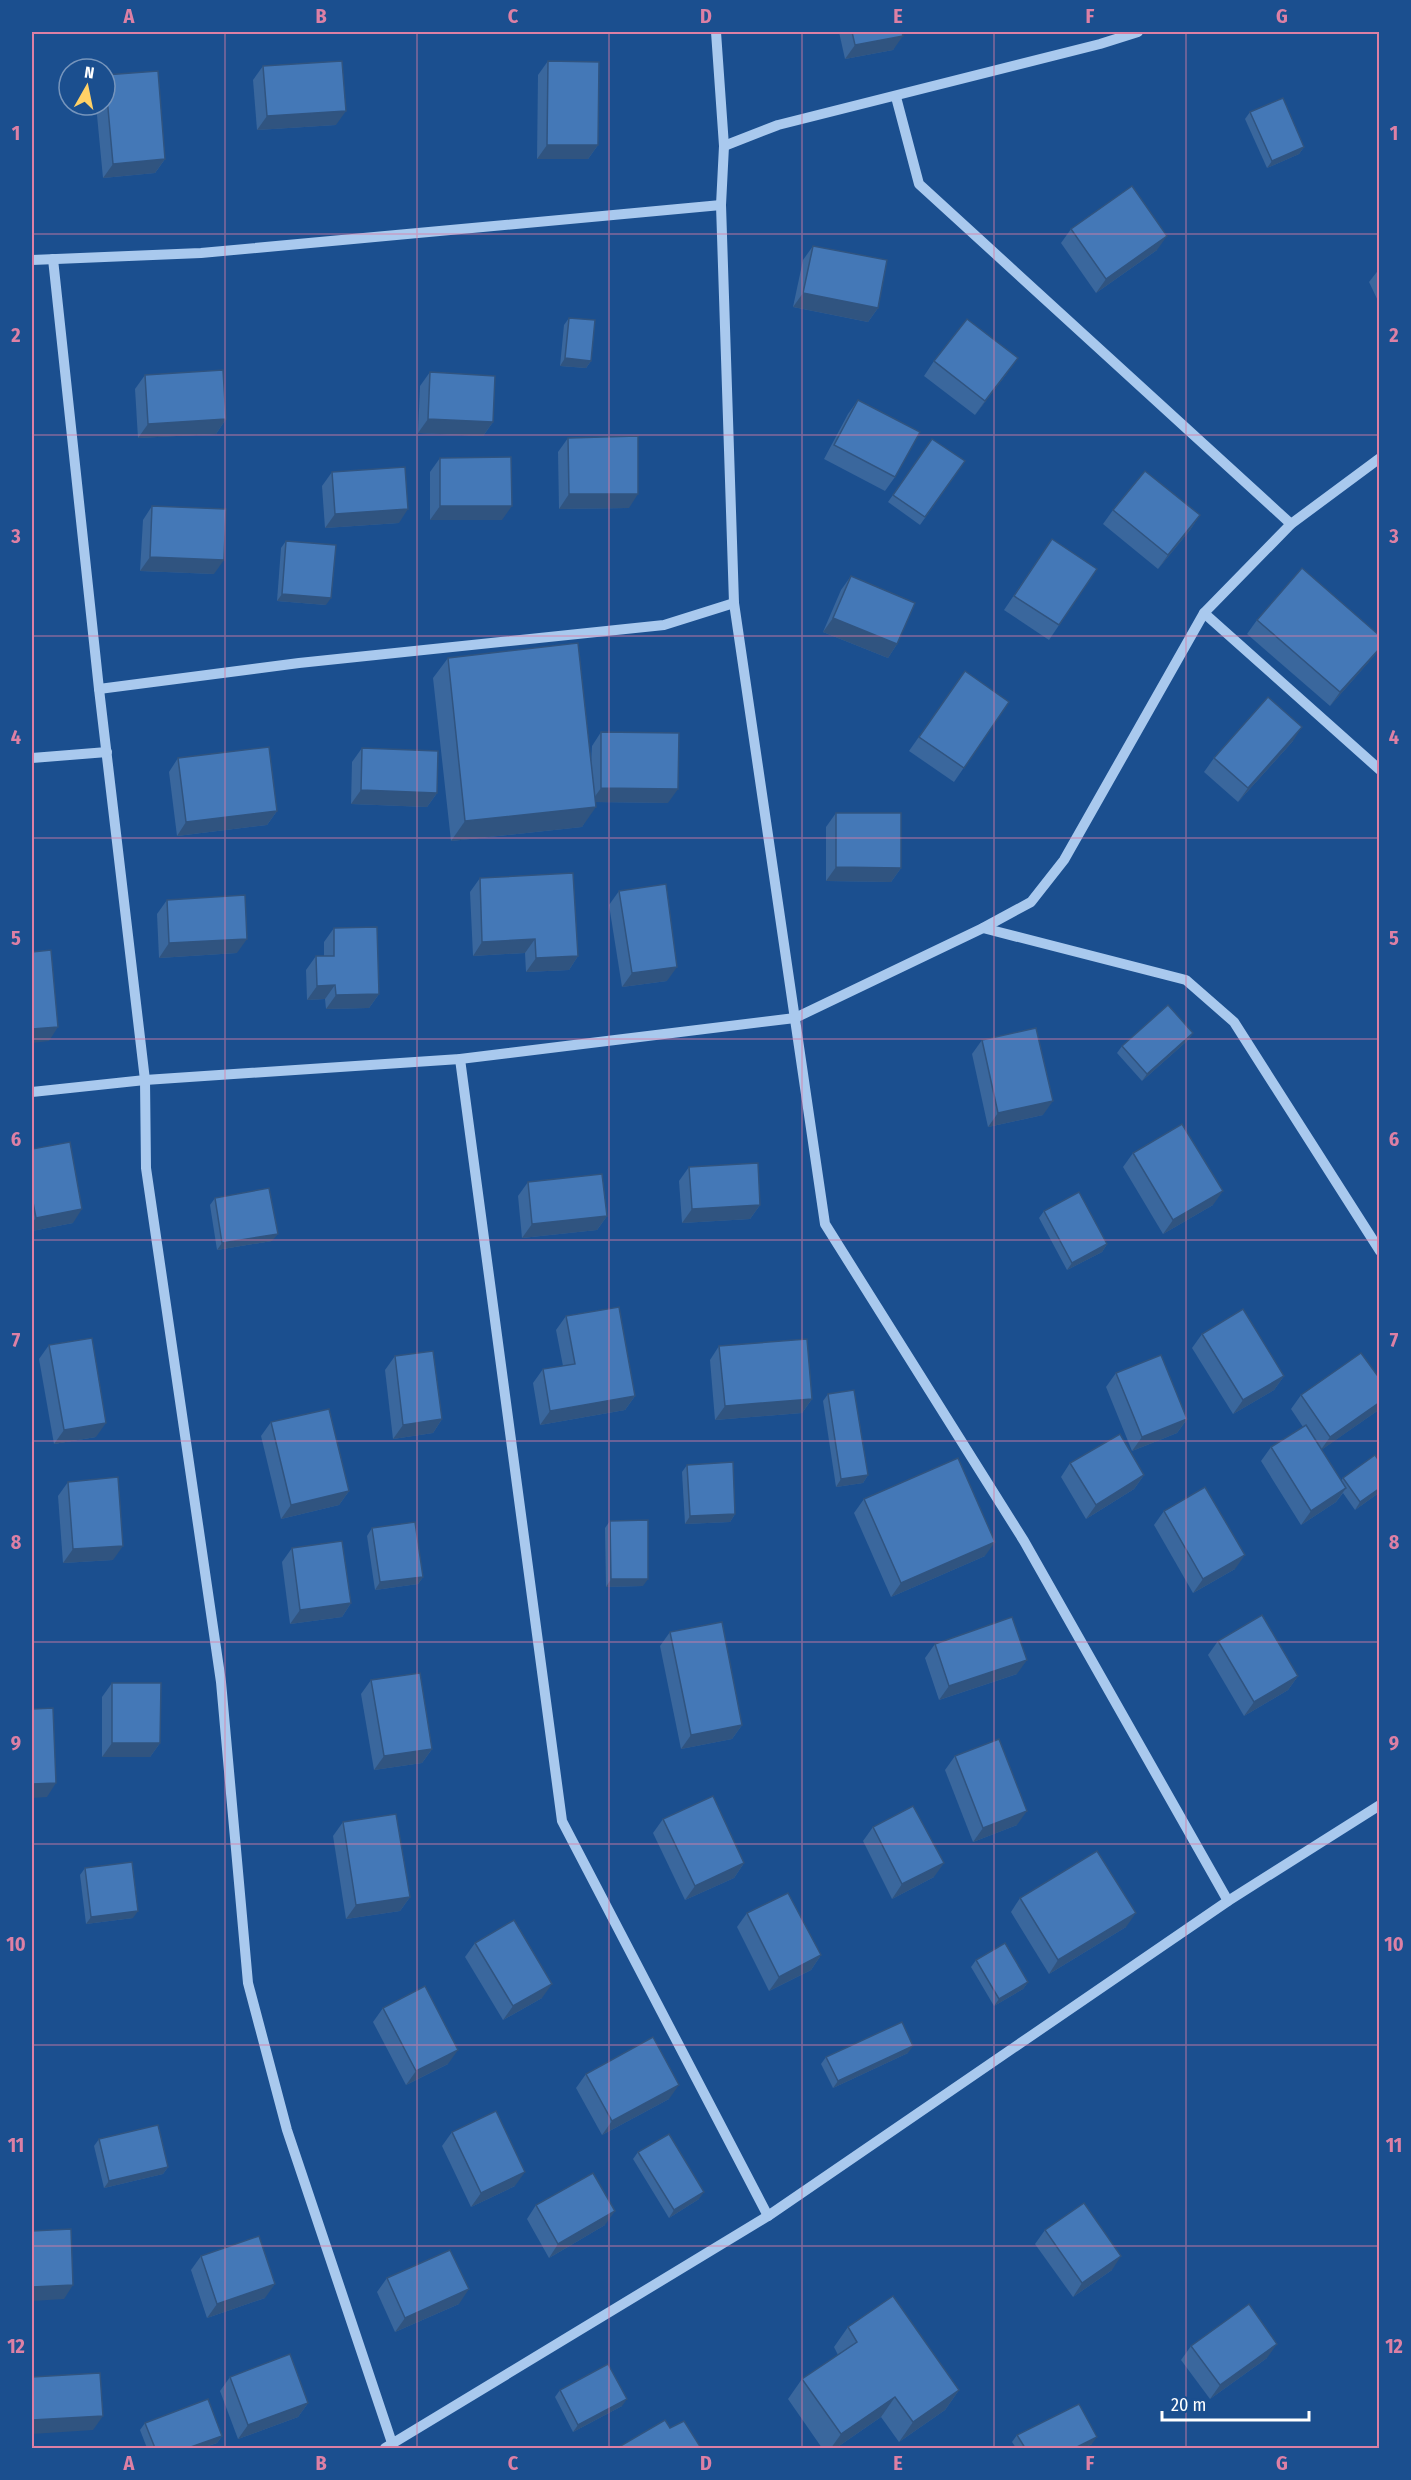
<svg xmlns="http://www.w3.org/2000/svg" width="1411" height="2480" viewBox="0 0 1411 2480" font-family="'Fira Sans Condensed',sans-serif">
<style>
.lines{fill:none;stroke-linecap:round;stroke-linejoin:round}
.minor{stroke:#a9c9ee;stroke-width:10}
.wall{fill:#3a679d}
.shaded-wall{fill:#305480}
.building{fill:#4478b7;stroke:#305480;stroke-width:1.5}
.grid{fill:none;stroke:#dd80a5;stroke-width:1.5;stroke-opacity:0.55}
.neatline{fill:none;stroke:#dd80a5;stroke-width:2}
.grid-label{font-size:20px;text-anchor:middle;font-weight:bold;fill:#dd80a5}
</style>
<rect width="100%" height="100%" fill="#1b4f8f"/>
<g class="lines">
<g class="minor">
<path d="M716 32 724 146 721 205 734 603 825 1224 1024 1541 1228 1901"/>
<path d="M896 97 919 184 1291 524"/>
<path d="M724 146 778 125 1100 44 1138 32"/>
<path d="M53 259 99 689 145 1080 146 1168 221 1682 248 1983 287 2130 392 2443"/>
<path d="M32 260 201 253 721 205"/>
<path d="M1204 613 1380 770"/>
<path d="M99 689 299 663 664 625 734 603"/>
<path d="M32 758 107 752"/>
<path d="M983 928 1186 980 1234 1022 1380 1251"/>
<path d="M460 1059 562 1821 768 2216"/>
<path d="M32 1092 145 1080 460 1059 795 1018 983 928 1031 902 1064 860 1204 613 1291 524 1380 458"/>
<path d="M385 2448 768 2216 1228 1901 1380 1805"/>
</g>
</g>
<g class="wall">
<path d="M839 32H902L893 50 845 59Z"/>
<path d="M548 61 598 145 588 159H537L538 75Z"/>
<path d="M263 66 336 125 257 130 253 80Z"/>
<path d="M105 75 165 159 155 173 103 178 96 105H105Z"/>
<path d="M1250 112 1304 147 1299 154 1267 168 1245 119Z"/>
<path d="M1071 229 1157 250 1096 293 1061 243Z"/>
<path d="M813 246 878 308 868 322 793 307 803 260Z"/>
<path d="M1380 268V305L1369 282Z"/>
<path d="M569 318 591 361 586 368 560 366 564 325Z"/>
<path d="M934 361 1008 372 975 415 924 376Z"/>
<path d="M430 372 493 422 483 436 418 433 420 386Z"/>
<path d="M145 375 226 419 216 434 138 438 135 389Z"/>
<path d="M858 400 895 477 885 491 824 459 848 414Z"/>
<path d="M568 438 629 508 559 509 558 452Z"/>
<path d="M932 439 965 461 920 525 888 502Z"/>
<path d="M440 458 502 520H430V472Z"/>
<path d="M332 472 399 523 325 528 322 486Z"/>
<path d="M152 506 214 574 140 571 143 520Z"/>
<path d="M1113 510 1200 515 1190 530 1158 569 1103 524Z"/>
<path d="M1052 539 1097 569 1049 640 1004 610Z"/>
<path d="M286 541 326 605 277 601 281 548Z"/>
<path d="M851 576 897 644 888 658 823 632 841 590Z"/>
<path d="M1257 620 1380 636V649L1330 706 1247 634Z"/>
<path d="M448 658 591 764 592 746 601 732 668 803 596 802 582 827 451 841 433 678Z"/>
<path d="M965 671 1009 702 954 782 909 751Z"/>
<path d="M1293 741 1238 802 1204 772 1214 758Z"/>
<path d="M362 748 437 793 427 807 351 804 352 762Z"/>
<path d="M178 758 277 811 267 825 177 836 169 772Z"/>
<path d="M836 813 901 868 891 882 826 881V827Z"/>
<path d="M480 878 578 956 569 970 526 972 525 953 473 956 470 892Z"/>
<path d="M619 891 667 981 622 987 609 905Z"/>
<path d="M167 900 237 953 159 958 157 914Z"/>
<path d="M334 928 379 994 369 1008 326 1009 325 999 307 1000 306 970 316 956H324V942Z"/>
<path d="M1193 1033 1188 1040 1142 1081 1117 1053 1122 1046Z"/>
<path d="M982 1040 1043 1115 988 1127 972 1054Z"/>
<path d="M32 1149 73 1223 32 1231Z"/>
<path d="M1133 1153 1213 1205 1163 1234 1123 1167Z"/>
<path d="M689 1167 760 1205 750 1219 682 1223 679 1181Z"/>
<path d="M528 1182 607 1216 597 1230 522 1238 518 1196Z"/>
<path d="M215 1198 272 1241 217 1250 210 1205Z"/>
<path d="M1044 1211 1107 1244 1102 1252 1067 1270 1039 1218Z"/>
<path d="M566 1316 635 1396 625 1410 540 1425 533 1383 543 1369 563 1366 556 1330Z"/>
<path d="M1202 1334 1284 1376 1274 1390 1233 1414 1192 1348Z"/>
<path d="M49 1345 96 1437 54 1444 39 1359Z"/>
<path d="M719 1346 812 1399 802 1413 715 1420 710 1360Z"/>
<path d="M395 1356 442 1419 433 1433 393 1439 385 1370Z"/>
<path d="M1116 1373 1187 1419 1177 1433 1132 1451 1106 1387Z"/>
<path d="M1380 1379V1409L1321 1450 1341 1481 1343 1478 1380 1492 1355 1510 1343 1493 1336 1502 1301 1525 1261 1461 1271 1447 1303 1427 1291 1409 1301 1395Z"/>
<path d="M828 1394 868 1475 863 1483 836 1487 823 1401Z"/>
<path d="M271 1422 349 1491 339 1505 281 1519 261 1436Z"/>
<path d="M1070 1463 1144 1475 1134 1489 1086 1519 1061 1477Z"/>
<path d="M687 1465 735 1514 730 1522 685 1524 682 1472Z"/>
<path d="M68 1482 113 1560 63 1563 58 1496Z"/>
<path d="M864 1499 985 1556 891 1597 854 1513Z"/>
<path d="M1164 1511 1235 1569 1193 1593 1154 1525Z"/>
<path d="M610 1521 643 1586 606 1587 605 1528Z"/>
<path d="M372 1528 423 1577 418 1584 375 1590 367 1536Z"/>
<path d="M292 1548 351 1603 342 1617 290 1624 282 1562Z"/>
<path d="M670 1632 742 1725 732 1739 681 1749 660 1646Z"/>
<path d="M1218 1641 1298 1676 1288 1690 1244 1716 1208 1655Z"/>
<path d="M935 1644 1017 1674 939 1700 925 1658Z"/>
<path d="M371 1680 432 1749 422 1763 374 1770 361 1694Z"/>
<path d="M112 1683 160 1743 150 1757H102V1697Z"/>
<path d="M955 1756 1017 1825 973 1842 945 1770Z"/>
<path d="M663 1819 744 1863 734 1878 685 1900 653 1833Z"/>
<path d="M343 1822 410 1897 400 1911 346 1919 333 1836Z"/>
<path d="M873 1827 934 1877 892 1899 863 1841Z"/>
<path d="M85 1868 133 1918 86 1924 80 1875Z"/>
<path d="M1020 1898 1126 1927 1049 1974 1011 1912Z"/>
<path d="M747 1913 821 1955 811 1970 769 1991 737 1927Z"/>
<path d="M475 1943 542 1998 503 2020 465 1957Z"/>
<path d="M976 1960 1028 1982 1023 1989 994 2006 971 1967Z"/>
<path d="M383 2008 448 2064 406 2085 373 2022Z"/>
<path d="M908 2053 833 2088 821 2064 826 2057Z"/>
<path d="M586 2074 669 2099 602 2135 576 2088Z"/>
<path d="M452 2132 515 2186 471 2207 442 2146Z"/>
<path d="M99 2139 168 2167 163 2174 104 2188 94 2146Z"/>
<path d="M638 2152 699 2199 669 2218 633 2159Z"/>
<path d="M536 2205 605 2225 549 2258 527 2219Z"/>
<path d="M1045 2230 1112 2270 1073 2297 1035 2244Z"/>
<path d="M201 2256 265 2298 207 2318 191 2270Z"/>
<path d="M387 2278 459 2304 395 2332 377 2292Z"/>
<path d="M848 2327 959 2390 945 2410 899 2442 881 2417 836 2448H822L788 2399 802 2379 838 2355 834 2347Z"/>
<path d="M1191 2346 1267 2358 1210 2399 1181 2360Z"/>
<path d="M230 2377 308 2403 298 2417 238 2439 220 2391Z"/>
<path d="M560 2390 622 2406 573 2432 555 2397Z"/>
<path d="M145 2423 222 2436 217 2443 202 2448H147L140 2430Z"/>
<path d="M1017 2435 1092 2444 1084 2448H1016L1012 2442Z"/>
</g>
<g class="shaded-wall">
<path d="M903 36 893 50 845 59 855 45Z"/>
<path d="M346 111 336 125 257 130 267 116Z"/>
<path d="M547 145H598L588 159H537Z"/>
<path d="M1304 147 1299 154 1267 168 1272 161Z"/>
<path d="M165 159 155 173 103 178 113 164Z"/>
<path d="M1167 236 1157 250 1096 293 1106 279Z"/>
<path d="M803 293 878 308 868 322 793 307Z"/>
<path d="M565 358 591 361 586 368 560 366Z"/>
<path d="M1018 358 1008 372 975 415 985 401Z"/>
<path d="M226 419 216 434 138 438 148 424Z"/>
<path d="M428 419 493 422 483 436 418 433Z"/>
<path d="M569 494H638L629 508 559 509Z"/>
<path d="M440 506H512L502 520H430Z"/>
<path d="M408 509 399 523 325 528 335 514Z"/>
<path d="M1200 515 1190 530 1158 569 1168 555Z"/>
<path d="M150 557 224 560 214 574 140 571Z"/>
<path d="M282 594 331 598 326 605 277 601Z"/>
<path d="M833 618 897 644 888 658 823 632Z"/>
<path d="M1380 648V649L1375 655 1330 706 1340 692Z"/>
<path d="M1302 727 1293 741 1238 802 1248 788Z"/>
<path d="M601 788 678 789 668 803 591 802Z"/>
<path d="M361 790 437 793 427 807 351 804Z"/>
<path d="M596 807 582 827 451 841 465 821Z"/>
<path d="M277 811 267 825 177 836 186 822Z"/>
<path d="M836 867 901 868 891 882 826 881Z"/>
<path d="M247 939 237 953 159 958 169 943Z"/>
<path d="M535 939 525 953 473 956 482 942Z"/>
<path d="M578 956 569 970 526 972 536 958Z"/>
<path d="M677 967 667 981 622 987 632 973Z"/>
<path d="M335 985 325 999 307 1000 317 986Z"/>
<path d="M379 994 369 1008 326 1009 336 995Z"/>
<path d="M58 1027 49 1041 32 1043V1029Z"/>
<path d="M1193 1033 1188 1040 1142 1081 1147 1074Z"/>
<path d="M1053 1101 1043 1115 988 1127 998 1113Z"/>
<path d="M1223 1191 1213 1205 1163 1234 1173 1220Z"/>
<path d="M760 1205 750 1219 682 1223 692 1209Z"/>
<path d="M82 1209 73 1223 32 1231V1223L36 1218Z"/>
<path d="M607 1216 597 1230 522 1238 532 1224Z"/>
<path d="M278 1234 272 1241 217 1250 222 1243Z"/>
<path d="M1107 1244 1102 1252 1067 1270 1072 1263Z"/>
<path d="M1284 1376 1274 1390 1233 1414 1243 1400Z"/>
<path d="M635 1396 625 1410 540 1425 550 1411Z"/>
<path d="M812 1399 802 1413 715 1420 725 1406Z"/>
<path d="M1380 1402V1409L1320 1451 1330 1437Z"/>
<path d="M442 1419 433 1433 393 1439 403 1425Z"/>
<path d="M1187 1419 1177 1433 1132 1451 1142 1437Z"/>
<path d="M106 1423 96 1437 54 1444 64 1430Z"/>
<path d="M868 1475 863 1483 836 1487 841 1479Z"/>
<path d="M1144 1475 1134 1489 1086 1519 1096 1505Z"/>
<path d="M1346 1488 1336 1502 1301 1525 1311 1511Z"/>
<path d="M1380 1488V1492L1355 1510 1360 1502Z"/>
<path d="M349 1491 339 1505 281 1519 291 1505Z"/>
<path d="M735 1514 730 1522 685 1524 690 1516Z"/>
<path d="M995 1542 985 1556 891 1597 901 1583Z"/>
<path d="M123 1546 113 1560 63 1563 73 1549Z"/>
<path d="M1245 1555 1235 1569 1193 1593 1203 1579Z"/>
<path d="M423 1577 418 1584 375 1590 380 1582Z"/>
<path d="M611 1579H648L643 1586 606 1587Z"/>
<path d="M351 1603 342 1617 290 1624 300 1610Z"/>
<path d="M1027 1660 1017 1674 939 1700 949 1686Z"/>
<path d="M1298 1676 1288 1690 1244 1716 1254 1702Z"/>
<path d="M742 1725 732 1739 681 1749 691 1735Z"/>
<path d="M112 1743H160L150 1757H102Z"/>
<path d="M432 1749 422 1763 374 1770 384 1756Z"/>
<path d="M56 1783 47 1797 32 1798V1784Z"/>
<path d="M1027 1811 1017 1825 973 1842 983 1828Z"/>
<path d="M744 1863 734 1878 685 1900 695 1886Z"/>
<path d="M944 1863 934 1877 892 1899 902 1884Z"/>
<path d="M410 1897 400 1911 346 1919 356 1905Z"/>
<path d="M138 1911 133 1918 86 1924 91 1917Z"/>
<path d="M1136 1913 1126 1927 1049 1974 1058 1960Z"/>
<path d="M821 1955 811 1970 769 1991 779 1977Z"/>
<path d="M1028 1982 1023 1989 994 2006 999 1999Z"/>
<path d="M552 1984 542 1998 503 2020 513 2006Z"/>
<path d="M913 2046 908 2053 833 2088 838 2081Z"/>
<path d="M458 2050 448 2064 406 2085 416 2071Z"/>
<path d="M679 2085 669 2099 602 2135 612 2121Z"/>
<path d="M168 2167 163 2174 104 2188 109 2181Z"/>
<path d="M525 2172 515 2186 471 2207 481 2193Z"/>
<path d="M704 2192 699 2199 669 2218 674 2210Z"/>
<path d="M615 2211 605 2225 549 2258 558 2244Z"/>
<path d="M1121 2256 1112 2270 1073 2297 1082 2283Z"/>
<path d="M275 2284 265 2298 207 2318 217 2304Z"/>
<path d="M73 2285 64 2299 32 2301V2287Z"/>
<path d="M469 2289 459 2304 395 2332 405 2318Z"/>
<path d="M1277 2344 1267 2358 1210 2399 1220 2385Z"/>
<path d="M959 2390 945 2410 899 2442 913 2422Z"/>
<path d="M895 2397 881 2417 836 2448H831L841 2434Z"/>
<path d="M627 2399 622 2406 573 2432 578 2425Z"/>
<path d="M308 2403 298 2417 238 2439 248 2425Z"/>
<path d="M103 2416 93 2430 32 2434V2420Z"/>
<path d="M222 2436 217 2443 202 2448H188Z"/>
<path d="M1097 2437 1092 2444 1084 2448H1075Z"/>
</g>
<g class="building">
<path d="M852 32H902L903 36 855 45Z"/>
<path d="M342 61 346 111 267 116 263 66Z"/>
<path d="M548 61 599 62 598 145H547Z"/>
<path d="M158 71 165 159 113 164 105 75Z"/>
<path d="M1283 98 1304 147 1272 161 1250 112Z"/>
<path d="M1132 186 1167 236 1106 279 1071 229Z"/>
<path d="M813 246 887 260 878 308 803 293Z"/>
<path d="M569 318 595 320 591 361 565 358Z"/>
<path d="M967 319 1018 358 985 401 934 361Z"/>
<path d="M223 370 226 419 148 424 145 375Z"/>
<path d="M430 372 495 376 493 422 428 419Z"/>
<path d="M858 400 920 432 895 477 834 445Z"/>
<path d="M638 436V494H569L568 438Z"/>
<path d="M932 439 965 461 925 517 893 495Z"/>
<path d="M511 457 512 506H440V458Z"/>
<path d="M405 467 408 509 335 514 332 472Z"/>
<path d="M1145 471 1200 515 1168 555 1113 510Z"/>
<path d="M152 506 226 509 224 560 150 557Z"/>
<path d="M1052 539 1097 569 1059 625 1014 596Z"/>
<path d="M286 541 336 545 331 598 282 594Z"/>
<path d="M1302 568 1380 636V648L1340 692 1257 620Z"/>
<path d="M851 576 915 603 897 644 833 618Z"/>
<path d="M578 643 596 807 465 821 448 658Z"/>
<path d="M965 671 1009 702 964 768 919 737Z"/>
<path d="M1268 697 1302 727 1248 788 1214 758Z"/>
<path d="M601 732 679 733 678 789 601 788Z"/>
<path d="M269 747 277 811 186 822 178 758Z"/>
<path d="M362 748 438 751 437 793 361 790Z"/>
<path d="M836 813H901V868L836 867Z"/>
<path d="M573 873 578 956 536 958 535 939 482 942 480 878Z"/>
<path d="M666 884 677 967 632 973 619 891Z"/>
<path d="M245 895 247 939 169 943 167 900Z"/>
<path d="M377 927 379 994 336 995 335 985 317 986 316 956H334V928Z"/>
<path d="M51 950 58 1027 32 1029V952Z"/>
<path d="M1168 1005 1193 1033 1147 1074 1122 1046Z"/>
<path d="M1036 1028 1053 1101 998 1113 982 1040Z"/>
<path d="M1182 1124 1223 1191 1173 1220 1133 1153Z"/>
<path d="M70 1142 82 1209 36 1218 32 1197V1149Z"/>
<path d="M758 1163 760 1205 692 1209 689 1167Z"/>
<path d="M602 1174 607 1216 532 1224 528 1182Z"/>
<path d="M269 1188 278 1234 222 1243 215 1198Z"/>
<path d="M1079 1192 1107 1244 1072 1263 1044 1211Z"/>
<path d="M619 1307 635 1396 550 1411 543 1369 575 1364 566 1316Z"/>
<path d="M1243 1309 1284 1376 1243 1400 1202 1334Z"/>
<path d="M92 1338 106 1423 64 1430 49 1345Z"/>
<path d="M807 1339 812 1399 725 1406 719 1346Z"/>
<path d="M433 1351 442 1419 403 1425 395 1356Z"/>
<path d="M1361 1353 1380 1379V1402L1330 1437 1301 1395Z"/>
<path d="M1161 1355 1187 1419 1142 1437 1116 1373Z"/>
<path d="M854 1390 868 1475 841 1479 828 1394Z"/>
<path d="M329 1409 349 1491 291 1505 271 1422Z"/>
<path d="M1306 1425 1346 1488 1311 1511 1271 1447Z"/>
<path d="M1120 1434 1144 1475 1096 1505 1070 1463Z"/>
<path d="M1375 1455 1380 1462V1488L1360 1502 1343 1478Z"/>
<path d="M958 1458 995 1542 901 1583 864 1499Z"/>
<path d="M733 1462 735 1514 690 1516 687 1465Z"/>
<path d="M118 1477 123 1546 73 1549 68 1482Z"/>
<path d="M1205 1487 1245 1555 1203 1579 1164 1511Z"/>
<path d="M648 1520V1579H611L610 1521Z"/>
<path d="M415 1522 423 1577 380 1582 372 1528Z"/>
<path d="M342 1541 351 1603 300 1610 292 1548Z"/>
<path d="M1262 1615 1298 1676 1254 1702 1218 1641Z"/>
<path d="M1012 1617 1027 1660 949 1686 935 1644Z"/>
<path d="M722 1622 742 1725 691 1735 670 1632Z"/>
<path d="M420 1673 432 1749 384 1756 371 1680Z"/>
<path d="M112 1683H161L160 1743H112Z"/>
<path d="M53 1708 56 1783 32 1784V1709Z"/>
<path d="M999 1739 1027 1811 983 1828 955 1756Z"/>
<path d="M713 1796 744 1863 695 1886 663 1819Z"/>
<path d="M913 1806 944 1863 902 1884 873 1827Z"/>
<path d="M396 1814 410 1897 356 1905 343 1822Z"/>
<path d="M1097 1851 1136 1913 1058 1960 1020 1898Z"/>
<path d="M132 1862 138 1911 91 1917 85 1868Z"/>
<path d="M788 1893 821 1955 779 1977 747 1913Z"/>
<path d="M514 1920 552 1984 513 2006 475 1943Z"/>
<path d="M1005 1943 1028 1982 999 1999 976 1960Z"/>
<path d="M425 1986 458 2050 416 2071 383 2008Z"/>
<path d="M902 2022 913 2046 838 2081 826 2057Z"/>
<path d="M653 2037 679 2085 612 2121 586 2074Z"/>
<path d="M496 2111 525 2172 481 2193 452 2132Z"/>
<path d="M158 2125 168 2167 109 2181 99 2139Z"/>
<path d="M669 2134 704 2192 674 2210 638 2152Z"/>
<path d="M593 2173 615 2211 558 2244 536 2205Z"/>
<path d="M1084 2203 1121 2256 1082 2283 1045 2230Z"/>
<path d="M71 2229 73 2285 32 2287V2231Z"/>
<path d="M259 2236 275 2284 217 2304 201 2256Z"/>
<path d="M450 2250 469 2289 405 2318 387 2278Z"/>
<path d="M893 2296 959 2390 913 2422 895 2397 841 2434 802 2379 857 2342 848 2327Z"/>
<path d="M1249 2304 1277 2344 1220 2385 1191 2346Z"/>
<path d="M290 2354 308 2403 248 2425 230 2377Z"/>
<path d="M608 2364 627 2399 578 2425 560 2390Z"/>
<path d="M100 2373 103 2416 32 2420V2377Z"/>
<path d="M208 2399 222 2436 188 2448H155L145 2423Z"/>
<path d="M1079 2404 1097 2437 1075 2448H1025L1017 2435Z"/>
<path d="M665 2420 670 2428 684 2421 701 2448H617Z"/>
</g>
<path class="grid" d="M225 32V2448M417 32V2448M609 32V2448M802 32V2448M994 32V2448M1186 32V2448M32 234H1380M32 435H1380M32 636H1380M32 838H1380M32 1039H1380M32 1240H1380M32 1441H1380M32 1642H1380M32 1844H1380M32 2045H1380M32 2246H1380"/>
<rect width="1411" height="2480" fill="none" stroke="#1b4f8f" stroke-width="66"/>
<g transform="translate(87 87) rotate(9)"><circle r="28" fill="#1b4f8f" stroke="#7695bc" stroke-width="1.5"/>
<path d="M0-4.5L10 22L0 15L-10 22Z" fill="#ffd166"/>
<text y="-9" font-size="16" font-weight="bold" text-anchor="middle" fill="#ffffff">N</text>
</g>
<path d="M1162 2411v9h147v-9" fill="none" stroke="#ffffff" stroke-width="3"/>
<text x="1171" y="2411" font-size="18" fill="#ffffff" stroke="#1b4f8f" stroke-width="4.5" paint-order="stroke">20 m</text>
<rect x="33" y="33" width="1345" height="2414" class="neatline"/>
<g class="grid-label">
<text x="129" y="23">A</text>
<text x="321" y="23">B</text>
<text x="513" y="23">C</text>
<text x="706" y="23">D</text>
<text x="898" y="23">E</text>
<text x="1090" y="23">F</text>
<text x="1282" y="23">G</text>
<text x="16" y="140">1</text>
<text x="1394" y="140">1</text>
<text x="16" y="342">2</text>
<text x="1394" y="342">2</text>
<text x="16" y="543">3</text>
<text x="1394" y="543">3</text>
<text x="16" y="744">4</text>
<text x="1394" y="744">4</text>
<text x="16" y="945">5</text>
<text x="1394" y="945">5</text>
<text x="16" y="1146">6</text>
<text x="1394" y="1146">6</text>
<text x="16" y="1347">7</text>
<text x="1394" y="1347">7</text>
<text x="16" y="1549">8</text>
<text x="1394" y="1549">8</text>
<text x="16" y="1750">9</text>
<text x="1394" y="1750">9</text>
<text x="16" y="1951">10</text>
<text x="1394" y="1951">10</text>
<text x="16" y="2152">11</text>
<text x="1394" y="2152">11</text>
<text x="16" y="2353">12</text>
<text x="1394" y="2353">12</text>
<text x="129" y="2470">A</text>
<text x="321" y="2470">B</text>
<text x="513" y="2470">C</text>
<text x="706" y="2470">D</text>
<text x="898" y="2470">E</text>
<text x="1090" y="2470">F</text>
<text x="1282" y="2470">G</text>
</g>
</svg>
